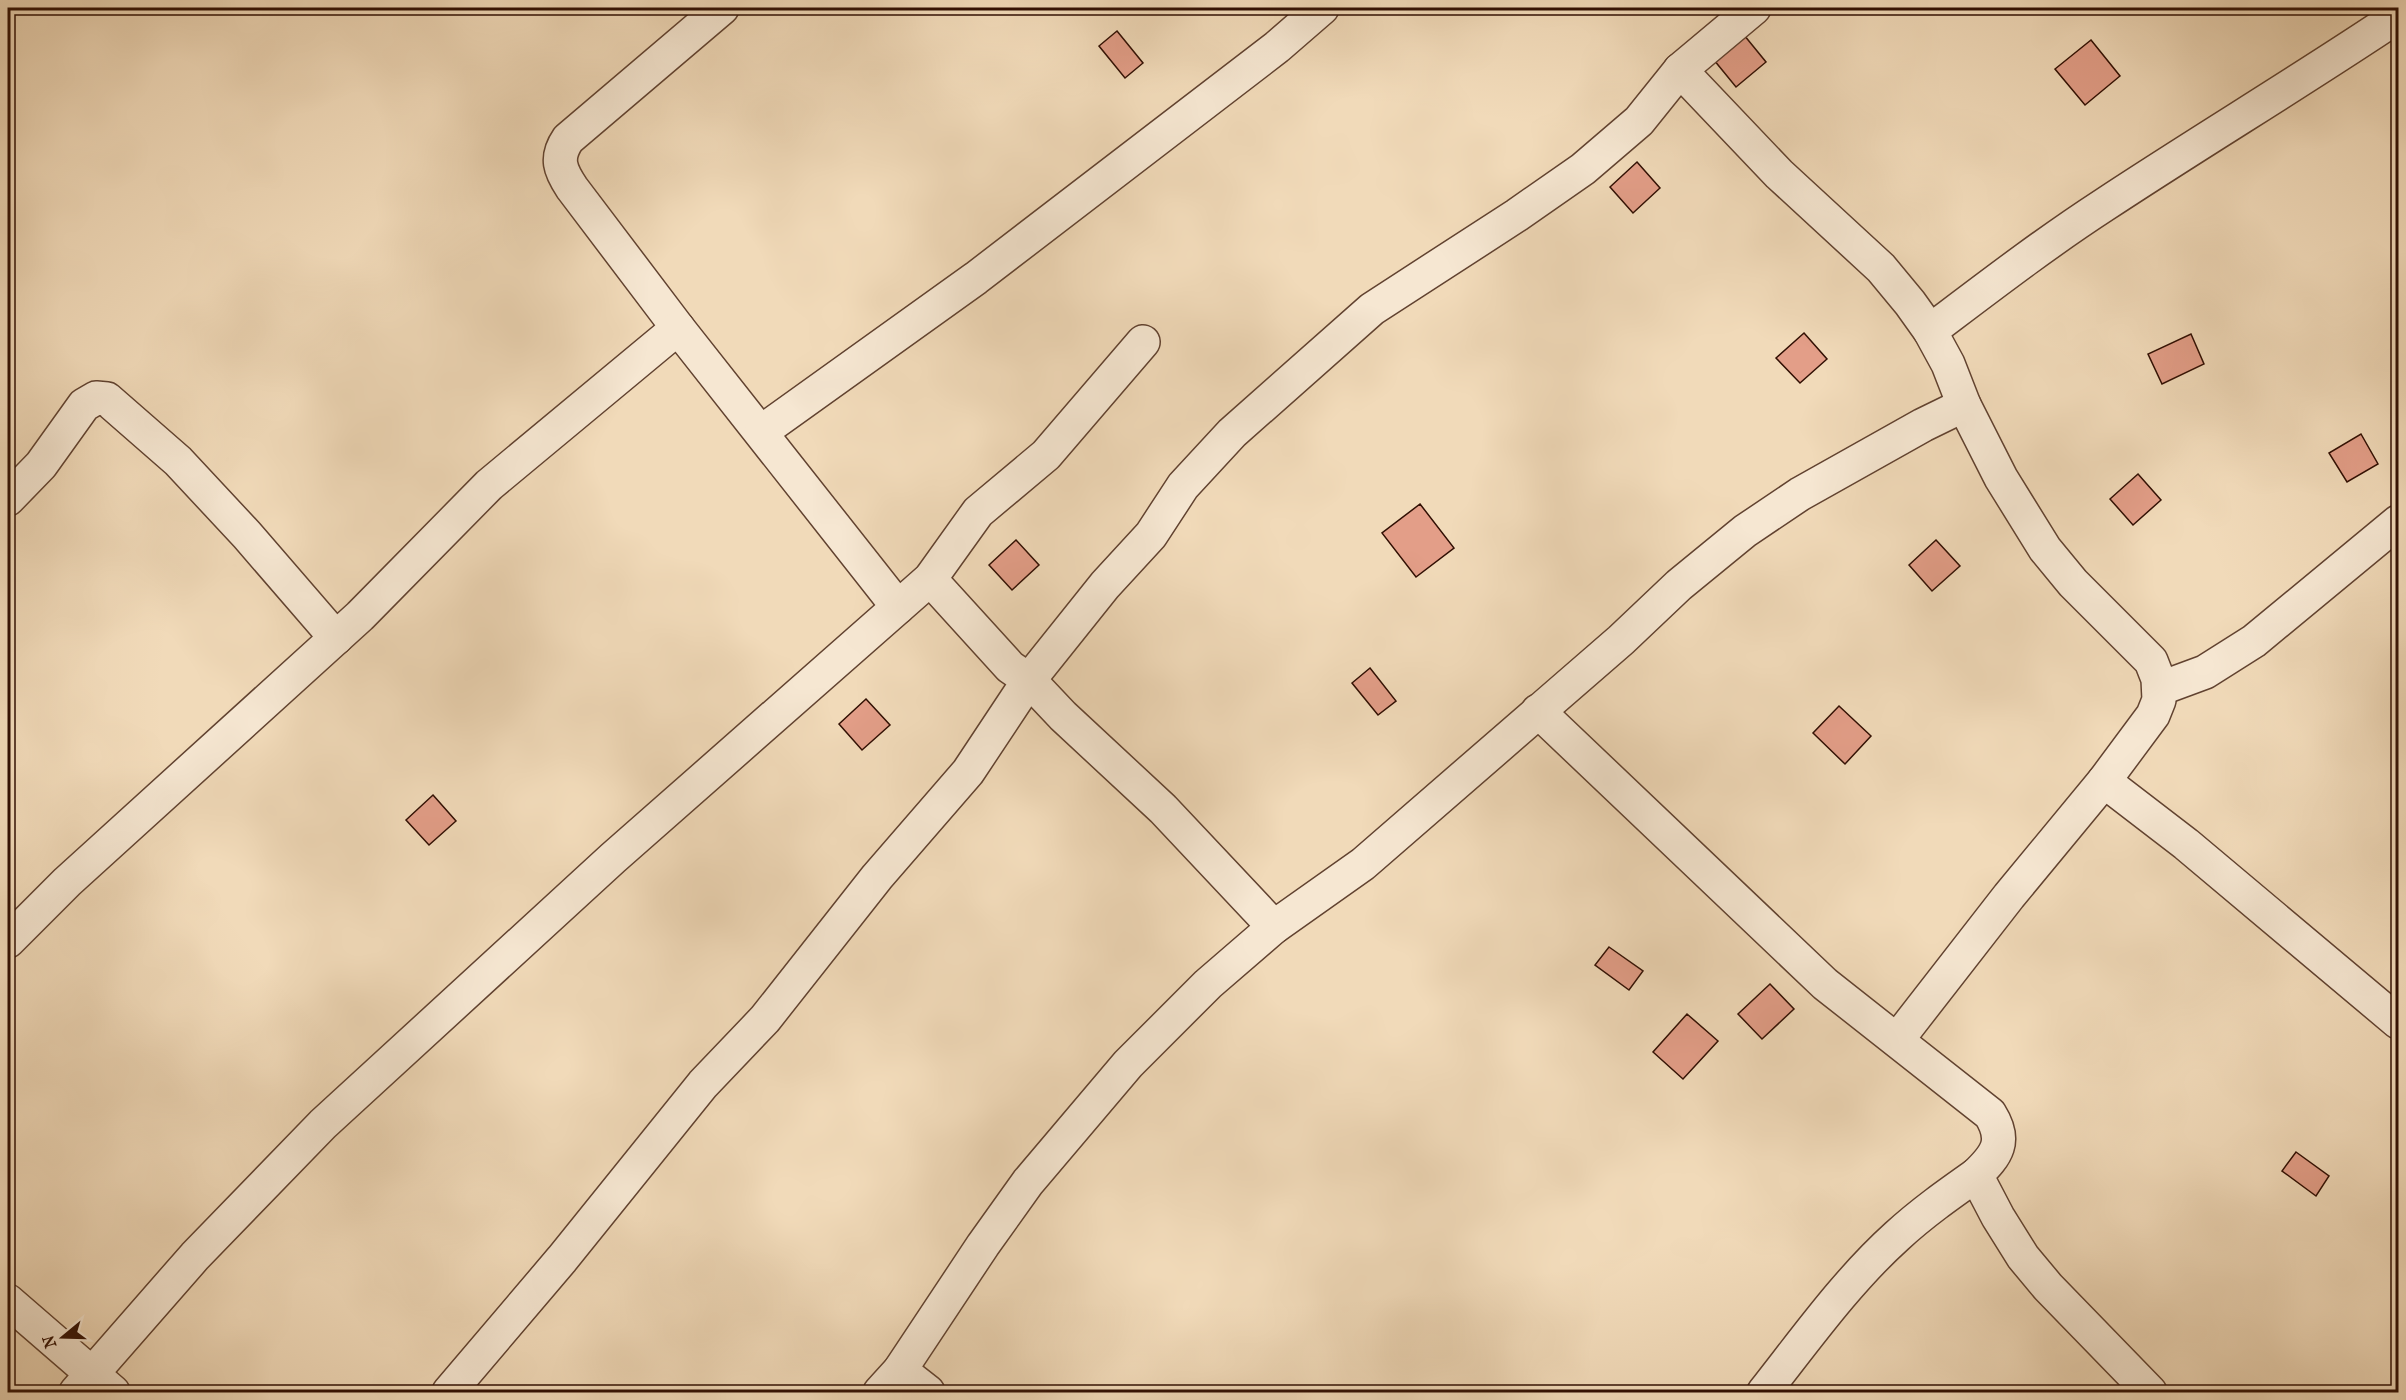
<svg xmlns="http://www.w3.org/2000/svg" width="2406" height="1400" viewBox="0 0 2406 1400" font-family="'IM FELL French Canon',serif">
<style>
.building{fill:#e39e88;stroke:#310f03;stroke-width:1.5}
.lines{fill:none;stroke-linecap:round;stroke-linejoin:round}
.street-casing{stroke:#614230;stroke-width:36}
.street{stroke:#f6e7d2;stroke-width:33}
</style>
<rect width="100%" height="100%" fill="#f1dab9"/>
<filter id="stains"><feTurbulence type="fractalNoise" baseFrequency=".00333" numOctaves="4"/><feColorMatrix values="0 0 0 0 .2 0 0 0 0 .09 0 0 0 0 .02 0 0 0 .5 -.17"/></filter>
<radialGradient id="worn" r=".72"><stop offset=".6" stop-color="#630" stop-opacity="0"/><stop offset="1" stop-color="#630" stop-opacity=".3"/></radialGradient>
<g class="building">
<path d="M1117 31 1143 63 1125 78 1099 46Z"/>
<path d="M1744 35 1766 62 1736 87 1714 60Z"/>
<path d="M2091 40 2120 76 2085 105 2055 69Z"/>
<path d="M1637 162 1660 188 1633 213 1610 187Z"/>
<path d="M1804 333 1827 359 1800 383 1776 358Z"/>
<path d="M2191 334 2204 364 2162 384 2148 354Z"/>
<path d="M2361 434 2378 464 2347 482 2329 453Z"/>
<path d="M2138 474 2161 500 2133 525 2110 499Z"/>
<path d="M1420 504 1454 548 1416 577 1382 533Z"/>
<path d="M1016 540 1039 565 1012 590 989 565Z"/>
<path d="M1936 540 1960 566 1932 591 1909 565Z"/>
<path d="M1370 668 1396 701 1378 715 1352 683Z"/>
<path d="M866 699 890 725 862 750 839 724Z"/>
<path d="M1839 706 1871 736 1845 764 1813 733Z"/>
<path d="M433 795 456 821 429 845 406 820Z"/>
<path d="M1609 947 1643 971 1629 990 1595 965Z"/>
<path d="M1770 984 1794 1009 1762 1039 1738 1014Z"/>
<path d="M1687 1014 1718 1041 1683 1079 1653 1052Z"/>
<path d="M2296 1152 2329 1176 2316 1196 2282 1171Z"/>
</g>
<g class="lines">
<g class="street-casing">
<g id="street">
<path d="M722 8 568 139C555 158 560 170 572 188L678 328 898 607"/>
<path d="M1680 70 1779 174 1881 268 1910 303 1930 331 1948 364 1964 405 2001 478 2045 549 2073 583 2151 661 2158 679 2159 700 2153 715 2104 781 2009 896 1897 1040"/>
<path d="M1930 331C1987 288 2044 244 2104 205 2201 141 2301 81 2398 16"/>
<path d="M761 432 976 278 1277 47 1322 8"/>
<path d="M8 499 41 465 84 405 96 398 107 399 178 461 247 535 336 638"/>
<path d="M930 579 1010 667 1029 680 1063 716 1163 809 1274 927"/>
<path d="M2159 689 2205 672 2254 641 2398 522"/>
<path d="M1538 711 1825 984 1990 1114C2007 1141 1997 1155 1976 1175L1998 1217 2023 1257 2048 1287 2150 1392"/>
<path d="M2104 781 2186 844 2398 1022"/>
<path d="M8 941 67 882 360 616 489 485 678 328"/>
<path d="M8 1301 113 1392"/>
<path d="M900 1370 928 1392"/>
<path d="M76 1392 195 1256 323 1124 613 858 930 579 978 512 1046 455 1143 342"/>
<path d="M449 1392 562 1259 703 1084 765 1019 877 877 968 772 1029 680 1105 585 1151 535 1183 486 1232 433 1372 309 1517 215 1583 169 1639 121 1680 70 1754 8"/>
<path d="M880 1392 900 1370 983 1245 1028 1182 1128 1064 1208 984 1274 927 1363 864 1621 640 1679 585 1745 531 1800 494 1923 425 1964 405"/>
<path d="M1764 1392C1805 1340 1847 1281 1897 1236 1922 1213 1949 1194 1976 1175"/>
</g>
</g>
<use href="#street" class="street"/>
</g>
<rect width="2406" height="1400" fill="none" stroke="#f1dab9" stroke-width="30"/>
<rect x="9" y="9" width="2388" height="1382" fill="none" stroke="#310f03" stroke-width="3"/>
<rect x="15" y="15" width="2376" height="1370" fill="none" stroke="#310f03" stroke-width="1.5"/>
<g transform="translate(63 1337) rotate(251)" stroke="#f6e7d2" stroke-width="4.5" paint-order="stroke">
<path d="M0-4.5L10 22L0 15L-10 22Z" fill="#310f03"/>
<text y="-9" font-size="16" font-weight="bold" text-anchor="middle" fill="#310f03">N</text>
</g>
<rect width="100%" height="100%" filter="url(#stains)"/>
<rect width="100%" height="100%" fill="url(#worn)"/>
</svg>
